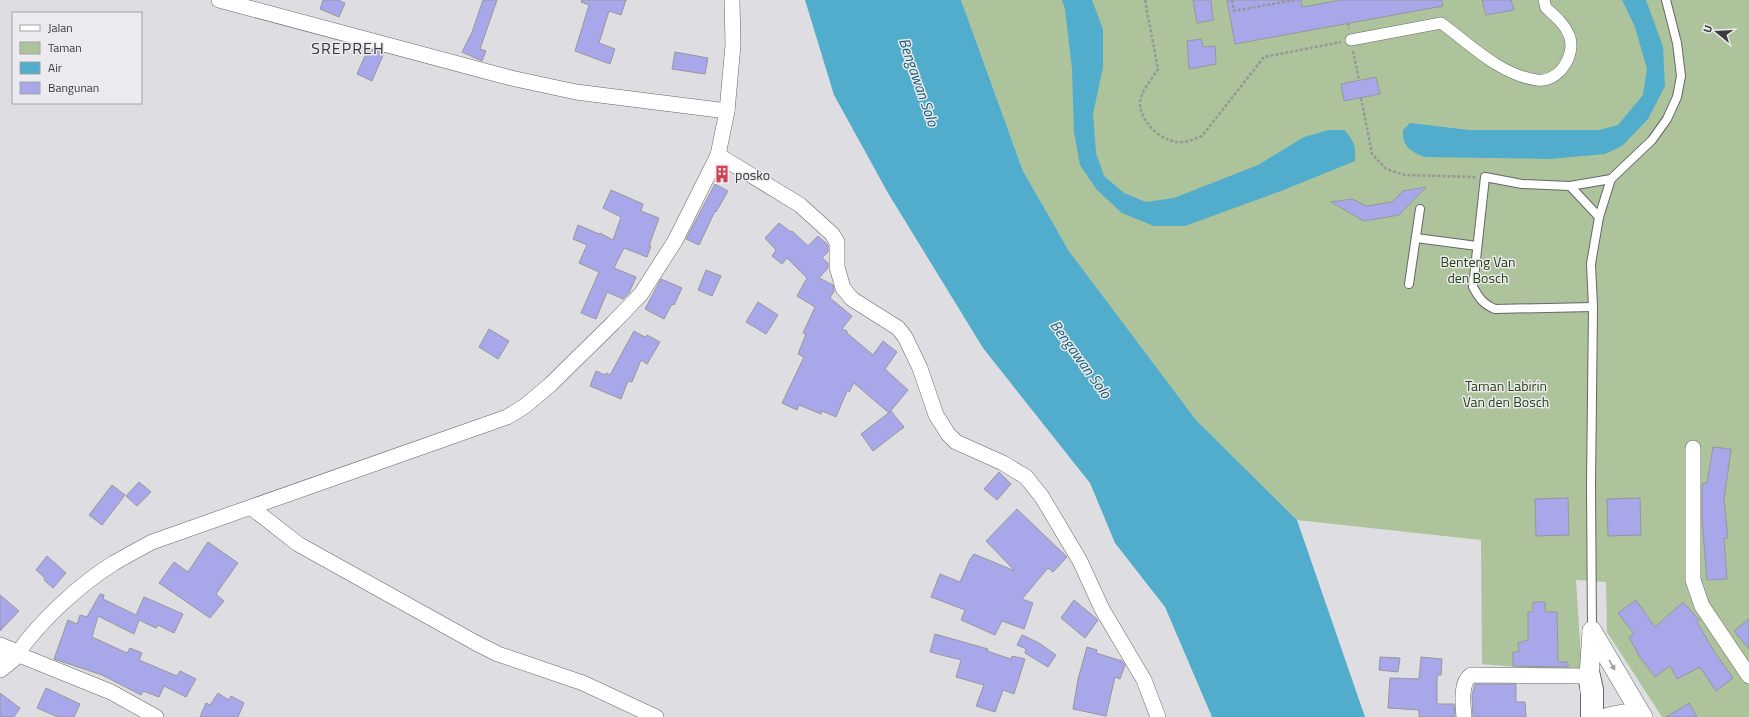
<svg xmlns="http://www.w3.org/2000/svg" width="1749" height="717" viewBox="0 0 1749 717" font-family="'Titillium Web',sans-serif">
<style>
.green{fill:#acc39b}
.water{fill:#52accb}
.building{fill:#a8a7ea;stroke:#97979b}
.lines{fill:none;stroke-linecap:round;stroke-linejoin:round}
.service-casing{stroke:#666669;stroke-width:10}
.pedestrian-casing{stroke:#666669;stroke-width:12}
.minor-casing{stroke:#666669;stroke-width:16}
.tertiary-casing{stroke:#666669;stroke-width:20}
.secondary-casing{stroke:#666669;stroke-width:24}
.path{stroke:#979799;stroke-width:2.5;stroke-dasharray:3 2;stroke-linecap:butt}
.service{stroke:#fff;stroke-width:8}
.pedestrian{stroke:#fff;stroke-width:11}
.minor{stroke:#fff;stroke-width:15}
.tertiary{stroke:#fff;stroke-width:19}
.secondary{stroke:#fff;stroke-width:22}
.oneway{fill:#9c9c9d}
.labels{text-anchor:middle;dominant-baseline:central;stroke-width:3;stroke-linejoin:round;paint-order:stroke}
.poi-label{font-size:14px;fill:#3a3a3b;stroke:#ebebef;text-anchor:start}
.park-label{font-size:14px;fill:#2a4214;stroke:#ebebef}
.water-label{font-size:15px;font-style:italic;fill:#135c72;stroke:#ebebef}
.quarter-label{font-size:16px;letter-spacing:1px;fill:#3a3a3b;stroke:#ebebef}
</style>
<rect width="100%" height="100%" fill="#dedee2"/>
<path class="green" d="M961 0H1749V717H1662L1607 632 1606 582 1576 580 1582 672 1482 664 1481 540 1297 520 1196 420 1069 251 1023 171Z"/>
<g class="water">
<path d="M805 0H961L1023 171 1069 251 1196 420 1297 520 1365 717H1212L1165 607 1115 543 1090 483 983 348 888 193 834 95Z"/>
<path d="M1062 0H1092L1103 29V67L1093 114 1096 153 1104 176 1124 193 1146 202 1174 198 1258 165 1304 137 1329 130H1344C1354 140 1356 147 1355 161L1281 191 1185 226H1154L1122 213 1097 190 1080 165 1074 132 1072 69 1065 9Z"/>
<path d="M1622 0H1646L1663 47 1665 86 1648 119 1622 146 1605 154 1550 159 1424 157C1410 151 1402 146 1403 130L1410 123 1469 130H1599L1618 125 1643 95 1647 69 1635 27Z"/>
</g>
<g class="building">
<path d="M323 0H338L345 3 339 17 320 9Z"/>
<path d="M483 0H497L480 49 486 51 482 61 462 52 472 32Z"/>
<path d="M582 0H626L621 15 609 11 599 43 615 49 610 64 575 51 589 5 581 2Z"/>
<path d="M1193 0H1211L1213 20 1197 23Z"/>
<path d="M1227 0H1301L1302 7 1341 0H1442L1443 6 1235 44Z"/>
<path d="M1482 0H1511L1514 10 1486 15Z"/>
<path d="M1201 39 1203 47 1215 46 1216 64 1189 69 1187 41Z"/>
<path d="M368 49 384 53 372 81 357 74Z"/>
<path d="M675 52 708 58 705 74 672 69Z"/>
<path d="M1376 77 1380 94 1344 101 1341 84Z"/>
<path d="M715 184 728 191 716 212 715 211 699 245 686 239Z"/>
<path d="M1426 187 1399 215 1364 221 1331 202 1352 199 1367 206 1392 202 1403 191Z"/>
<path d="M611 190 643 204 641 211 659 218 649 246H651L647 257 624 248 614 268 636 277 629 293 623 299 607 292 596 319 581 313 599 272 579 263 587 245 573 239 578 225 599 234 600 233 613 240 621 217 603 208Z"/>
<path d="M779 223 791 232 792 231 808 246 818 236 828 245V252L822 258 828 263V268L819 278 833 285 834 291 830 298 852 316 842 329 847 331V333L873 355 883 341 897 352 885 369 908 390 889 413 854 383 849 392 847 391 836 417 822 411 821 414 799 405 797 410 782 403 804 357 798 354 806 334 803 333 815 307 797 296 807 278 787 258 782 264 772 256 776 250 765 238Z"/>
<path d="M706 270 721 276 712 296 698 290Z"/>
<path d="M661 279 682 288 674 305 672 304 664 319 645 309Z"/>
<path d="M758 302 778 315 766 334 746 322Z"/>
<path d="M489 329 509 341 498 359 479 347Z"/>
<path d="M634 331 645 337 647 335 660 342 647 364 641 360 632 382 628 381 621 399 590 386 596 371 605 375 606 373 610 375Z"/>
<path d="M891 411 904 427 873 451 861 434Z"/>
<path d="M1713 447 1731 449 1724 500 1728 538H1724L1727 579 1707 580 1702 520V484L1707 483Z"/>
<path d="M999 472 1011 484 997 500 984 489Z"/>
<path d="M139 482 151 492 137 506 126 496Z"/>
<path d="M112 485 125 495 102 525 89 515Z"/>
<path d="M1568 498 1569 535 1536 536 1535 499Z"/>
<path d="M1640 498 1641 535 1608 536 1607 499Z"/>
<path d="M1017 509 1067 557 1053 572 1048 568 1022 599 1033 603 1024 629 1002 621 995 635 961 620 965 610 931 597 940 574 960 582 970 559 974 554 1015 571 986 541Z"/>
<path d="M208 542 238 563 216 594 224 601 210 618 159 583 174 562 188 572Z"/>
<path d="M47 556 66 573 53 588 44 580 45 578 36 570Z"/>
<path d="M100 594 104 595 103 599 136 615 144 597 183 614 174 633 158 625 156 628 139 620 134 634 98 616 92 637 127 653 130 648 142 653 139 660 177 676 180 671 196 679 186 697 164 686 159 697 143 691 141 695 102 675 54 659 68 620 77 624 80 615 87 617Z"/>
<path d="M0 595 19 611 0 631Z"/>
<path d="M1074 600 1098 620 1085 638 1061 618Z"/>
<path d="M1636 600 1655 627 1683 602 1699 620 1697 622 1714 651 1733 678 1716 691 1700 667 1677 679 1670 666 1655 677 1639 656 1629 637 1634 634 1618 613Z"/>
<path d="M1533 602H1545V612H1557L1558 662H1568V667L1513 666V652H1519L1518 643 1528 640V612H1533Z"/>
<path d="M1749 619V649L1734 631Z"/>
<path d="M935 634 988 649 987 651 1011 659 1012 656 1025 659 1014 694 1003 690 995 712 976 706 984 685 956 677 961 660 930 652Z"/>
<path d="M1022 635 1039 643 1056 655 1048 667 1025 653 1026 649 1017 645Z"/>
<path d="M1087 647 1097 650 1096 653 1122 661 1125 665 1120 679 1115 677 1106 716 1073 709 1078 679Z"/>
<path d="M1380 657 1400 658 1398 672 1379 670Z"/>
<path d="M1421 657 1442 659 1441 675H1437V704H1454L1455 717H1419V710L1388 708 1390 678 1419 679Z"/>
<path d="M1475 684H1516V702H1525L1526 717H1473L1472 695Z"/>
<path d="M46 688 80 704 74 717H58L37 708Z"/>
<path d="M0 693 20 708 14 717H0Z"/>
<path d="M218 693 229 700 231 696 244 703 238 717H200L206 703 210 705Z"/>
<path d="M1689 703 1697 717H1666Z"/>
</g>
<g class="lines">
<g class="service-casing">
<g id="service">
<path d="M1570 186 1611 179"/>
<path d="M1416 238 1477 246"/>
<path d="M1409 284 1420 209"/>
<path d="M1593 307 1495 309C1483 304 1479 298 1473 287L1485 177 1522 184 1570 186 1599 217"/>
<path d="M1592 631 1591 485 1593 307 1591 264 1599 217 1611 179 1652 140 1667 119 1677 97 1681 76 1677 43 1666 0"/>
</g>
</g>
<g class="pedestrian-casing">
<path id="pedestrian" d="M1351 40 1441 23C1470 44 1500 75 1537 80 1559 83 1577 54 1569 35 1564 23 1555 16 1546 8L1544 0"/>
</g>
<g class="minor-casing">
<g id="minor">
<path d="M219 0 511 78 576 92 727 111"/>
<path d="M718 155 800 205 832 234 837 242V267L843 288 852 299 898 328 905 337 920 368 936 415 948 434 956 442 1003 463 1026 477 1042 497 1080 561 1102 609 1144 680 1158 717"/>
<path d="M1693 448V580L1702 606 1749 676"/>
<path d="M252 508 298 544 476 643 498 654 583 683 656 717"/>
<path d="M156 717 111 692 17 654C40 621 80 584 114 563 126 556 139 549 152 542L507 417 525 406 551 384 613 323 641 294 675 241 718 155 727 111 733 45 732 0"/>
<path d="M1464 717C1463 704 1460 683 1471 675L1589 676"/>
</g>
</g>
<g class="tertiary-casing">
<g id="tertiary">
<path d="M1592 631 1643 717"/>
<path d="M0 647 17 654 0 668"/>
<path d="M1590 692 1589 676 1592 631"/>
<path d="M1608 717 1623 714 1641 715"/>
</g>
</g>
<g class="secondary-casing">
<path id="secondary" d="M1589 676 1592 690V717"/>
</g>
<g class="path">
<path d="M1145 0 1158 69C1152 79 1139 93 1140 105 1141 122 1161 141 1178 142 1186 143 1194 139 1202 136L1264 57 1341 42"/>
<path d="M1232 0 1234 11 1295 0"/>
<path d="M1348 23 1349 29"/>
<path d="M1353 51 1359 80"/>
<path d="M1361 98 1372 154 1386 169 1404 175 1476 177"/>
</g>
<use href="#service" class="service"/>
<use href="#pedestrian" class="pedestrian"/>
<use href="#minor" class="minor"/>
<use href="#tertiary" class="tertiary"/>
<use href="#secondary" class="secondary"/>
</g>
<defs><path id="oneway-solid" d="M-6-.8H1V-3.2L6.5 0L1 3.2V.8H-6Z"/></defs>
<use class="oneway" href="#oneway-solid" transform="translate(1612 665) rotate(60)"/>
<defs>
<g id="building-bare" transform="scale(1.38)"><path d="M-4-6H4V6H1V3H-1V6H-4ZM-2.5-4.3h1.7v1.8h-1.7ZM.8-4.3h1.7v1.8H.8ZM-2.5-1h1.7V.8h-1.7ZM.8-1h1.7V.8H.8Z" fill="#d14053" stroke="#ebebef" stroke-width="2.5" paint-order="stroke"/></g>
</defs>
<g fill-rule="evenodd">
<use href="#building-bare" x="722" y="174"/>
</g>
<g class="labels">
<g class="poi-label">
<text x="735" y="174">posko</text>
</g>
<g class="park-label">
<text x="1478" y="261">Benteng Van<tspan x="1478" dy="16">den Bosch</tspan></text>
<text x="1506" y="385">Taman Labirin<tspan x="1506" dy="16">Van den Bosch</tspan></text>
</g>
<g class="water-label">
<text transform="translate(919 82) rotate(71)">Bengawan Solo</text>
<text transform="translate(1081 359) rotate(54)">Bengawan Solo</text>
</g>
<g class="quarter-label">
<text x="348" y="48">SREPREH</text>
</g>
</g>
<rect x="12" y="12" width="130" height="92" fill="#ebebef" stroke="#a4a4a7"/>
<rect x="20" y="25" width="20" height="6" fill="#ffffff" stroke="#a4a4a7"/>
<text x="48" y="32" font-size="12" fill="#3a3a3b">Jalan</text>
<rect x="20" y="42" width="20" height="12" fill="#acc39b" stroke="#a4a4a7"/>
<text x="48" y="52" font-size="12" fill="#3a3a3b">Taman</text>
<rect x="20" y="62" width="20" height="12" fill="#52accb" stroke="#a4a4a7"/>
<text x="48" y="72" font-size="12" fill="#3a3a3b">Air</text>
<rect x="20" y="82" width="20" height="12" fill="#a8a7ea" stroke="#a4a4a7"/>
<text x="48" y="92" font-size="12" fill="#3a3a3b">Bangunan</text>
<g transform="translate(1717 32) rotate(288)" stroke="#ebebef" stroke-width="3" paint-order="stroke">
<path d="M0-3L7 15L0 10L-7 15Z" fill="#3a3a3b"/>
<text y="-6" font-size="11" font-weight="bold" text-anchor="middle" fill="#3a3a3b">U</text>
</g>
</svg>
